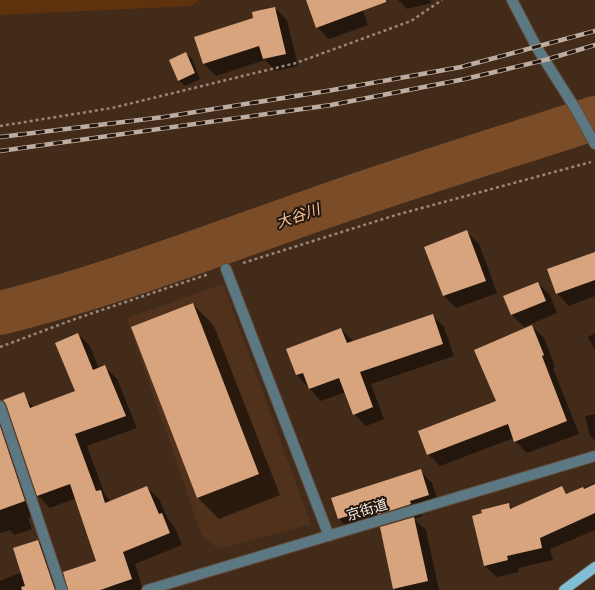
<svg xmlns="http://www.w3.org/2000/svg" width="595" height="590" viewBox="0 0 595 590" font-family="'Fira Sans Condensed','Noto Sans JP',sans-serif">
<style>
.built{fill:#50321c}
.green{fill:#5d320d}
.shadow{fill:#0007}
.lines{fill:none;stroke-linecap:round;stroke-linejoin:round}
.river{stroke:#7a4c28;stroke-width:44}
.building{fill:#d8a47e}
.street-casing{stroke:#614a3a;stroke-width:12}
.primary-casing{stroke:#614a3a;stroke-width:12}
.path{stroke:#9a8678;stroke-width:2.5;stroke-dasharray:3 3;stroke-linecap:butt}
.street{stroke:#5c7882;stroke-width:10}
.primary{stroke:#81bdd3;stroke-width:10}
.rail-casing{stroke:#bfaca0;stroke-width:4.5}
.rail{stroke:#22170f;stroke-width:3;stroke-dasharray:9;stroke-linecap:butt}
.labels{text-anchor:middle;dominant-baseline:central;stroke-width:4;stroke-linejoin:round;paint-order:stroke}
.street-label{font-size:14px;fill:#fdede3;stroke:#22170f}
.water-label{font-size:15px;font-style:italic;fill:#fdc297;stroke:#22170f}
</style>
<rect width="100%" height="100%" fill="#432b1a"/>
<path class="built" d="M223 284 311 524 219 549 202 536 127 318Z"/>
<path class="green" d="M0 0H199L191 6 0 15Z"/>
<g class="shadow">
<path d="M308 0H359L368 25 329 39 317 27Z"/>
<path d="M398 0H430L431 3 407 9Z"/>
<path d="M275 8 287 20 298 66 276 71 265 60 216 76 204 64 196 38 254 19Z"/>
<path d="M186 54 192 59 200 79 185 86 179 80Z"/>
<path d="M467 232 479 244 497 293 456 308 444 296 426 247Z"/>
<path d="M595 253V296L569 306 557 293Z"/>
<path d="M538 283 550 295 557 313 524 327 512 315 504 296Z"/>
<path d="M193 304 214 326 280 495 219 519 198 498Z"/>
<path d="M432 315 444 327 454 356 371 384 384 419 366 426 354 414 346 392 321 401 297 375 287 349 341 329 353 341Z"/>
<path d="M532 326 544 338 555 367 553 368 579 434 527 453 515 441 514 438 440 466 428 454 497 401Z"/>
<path d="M595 333V350L588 337Z"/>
<path d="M78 334 90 346 99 369 105 367 117 379 137 428 87 446 105 495 111 502 147 487 159 499 168 519 174 526 182 545 135 564 143 590H103L110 587 109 586 97 590H69L97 562 76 498 50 508 38 496 8 406 27 400 34 408 76 391Z"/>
<path d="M595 414V441L590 436 585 416Z"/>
<path d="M0 417 38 515 28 518 32 529 14 535 10 530 0 533Z"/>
<path d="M420 471 432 483 440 507 422 513V516L414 519 426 530 439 590H395L381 528 384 527 379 522 351 531 339 519 333 498Z"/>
<path d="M595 483V530L550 549 553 560 518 568 519 572 497 577 485 566 473 516 509 505 513 509 562 488 568 494Z"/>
<path d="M38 541 50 553 62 590H0V581L22 572Z"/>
</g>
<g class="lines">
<path class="river" d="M0 313C109 286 214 245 320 208 411 176 503 148 595 118"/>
</g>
<g class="building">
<path d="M306 0H386V2L316 28Z"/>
<path d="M275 7 286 54 263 59 259 46 203 64 194 37 253 18 252 12Z"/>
<path d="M186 52 195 73 178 81 169 60Z"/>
<path d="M467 230 486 281 443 296 424 247Z"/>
<path d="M595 252V280L556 294 547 269Z"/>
<path d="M538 282 546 301 511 315 503 296Z"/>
<path d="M193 303 259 474 197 498 131 327Z"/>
<path d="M433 314 443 344 360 372 373 407 353 415 339 378 309 389 303 373 296 375 286 349 341 328 347 343Z"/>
<path d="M532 325 544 355 542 356 567 421 514 442 508 424 427 455 418 431 496 401 474 350Z"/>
<path d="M78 333 93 370 105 365 126 416 75 434 96 491 101 490 105 503 147 486 159 514 162 513 170 533 123 552 132 579 100 590H68L63 572 96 561 70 484 37 496 6 404 3 400 24 392 30 408 75 391 55 343Z"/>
<path d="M0 426 25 501 0 510Z"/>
<path d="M421 469 429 495 410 501 411 504 377 515 376 512 370 514 368 510 338 519 331 498Z"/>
<path d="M595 484V513L540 538 542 548 507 556 508 560 484 566 472 516 482 513 481 510 509 503 510 509 562 486 566 494 583 487 584 489Z"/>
<path d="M414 517 428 581 393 589 380 527Z"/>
<path d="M38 540 55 590H22L21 587 25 586 13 548Z"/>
</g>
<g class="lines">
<g class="street-casing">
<g id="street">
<path d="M512 0 537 48 575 108 595 144"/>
<path d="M226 269 329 536"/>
<path d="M0 406 62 590"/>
<path d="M147 590 595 456"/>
</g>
</g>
<g class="primary-casing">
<path id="primary" d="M564 590 595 567"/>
</g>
<g class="path">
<path d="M0 126 112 108 296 63 411 21 442 0"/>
<path d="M243 263 396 215 591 162"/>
<path d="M0 347 75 319 209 274"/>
</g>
<use href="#street" class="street"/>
<use href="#primary" class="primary"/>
<g class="rail-casing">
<g id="rail">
<path d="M0 137 164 117 327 91 461 67 595 31"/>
<path d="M0 151 331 105 465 79 545 60 595 45"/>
</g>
</g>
<use href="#rail" class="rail"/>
</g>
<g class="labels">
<g class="street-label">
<text transform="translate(367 510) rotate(-17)">京街道</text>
</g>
<g class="water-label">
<text transform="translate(298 216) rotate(-19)">大谷川</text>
</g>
</g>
</svg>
